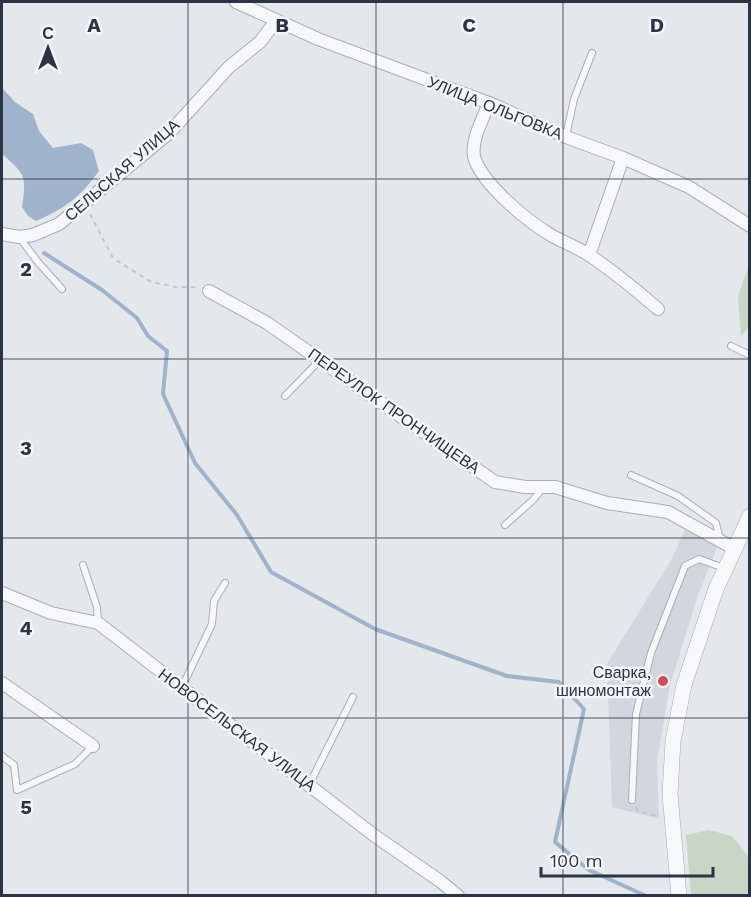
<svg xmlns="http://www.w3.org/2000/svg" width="751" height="897" viewBox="0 0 751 897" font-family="'Work Sans',sans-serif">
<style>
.built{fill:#d2d6de}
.green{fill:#c9d6c5}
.water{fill:#9fb4cc}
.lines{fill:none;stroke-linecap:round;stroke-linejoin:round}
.stream{stroke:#9fb4cc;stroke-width:4}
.service-casing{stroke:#a9aeb7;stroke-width:8}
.minor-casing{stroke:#a9aeb7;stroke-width:14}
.tertiary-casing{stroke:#a9aeb7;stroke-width:16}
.path{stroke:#c2c5cb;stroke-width:2;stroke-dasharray:4.5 4.5;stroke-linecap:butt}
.service{stroke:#f7f8fa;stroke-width:6}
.minor{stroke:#f7f8fa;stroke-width:12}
.tertiary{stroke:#f7f8fa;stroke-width:15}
.grid{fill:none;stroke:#2b3445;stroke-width:1.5;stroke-opacity:0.55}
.poi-dot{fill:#d1495b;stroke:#f4f6f9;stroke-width:2}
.labels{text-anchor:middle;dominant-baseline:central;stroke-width:5;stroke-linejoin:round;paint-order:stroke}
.street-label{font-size:16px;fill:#2b3445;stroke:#f4f6f9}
.poi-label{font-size:16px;fill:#2b3445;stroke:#f4f6f9;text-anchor:end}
.grid-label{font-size:20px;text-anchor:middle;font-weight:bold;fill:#2b3445;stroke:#f4f6f9;stroke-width:5;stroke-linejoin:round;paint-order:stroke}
</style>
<rect width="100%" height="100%" fill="#e4e7ec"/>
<path class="built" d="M685 530 718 545 697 598 670 685 657 761 659 819 612 807 607 664 671 560Z"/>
<g class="green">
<path d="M749 240V327L741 336 738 296 748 268Z"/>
<path d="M709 830 732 836 749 858V895H691L686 835Z"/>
</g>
<path class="water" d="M2 88 15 102 33 114 39 131 53 148 81 143 93 150 99 171C79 198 67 207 36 221L28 216 22 207C27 176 25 174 2 154Z"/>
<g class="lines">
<path class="stream" d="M44 253 102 290 137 318 148 336 167 351 163 394 195 463 237 515 271 572 375 629 507 676 559 682 584 709 555 842 589 870 644 895"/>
<g class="service-casing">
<g id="service">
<path d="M566 136 574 99 592 53"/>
<path d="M20 238 37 261 62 289"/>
<path d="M731 346 750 355"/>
<path d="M285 396 320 360"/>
<path d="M631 475 678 496 716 523 720 540"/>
<path d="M505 525 532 501 543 488"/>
<path d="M83 565 97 607 98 622"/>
<path d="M182 687 212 624 214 601 225 583"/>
<path d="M2 756 14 765 17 790 75 764 93 746"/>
<path d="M309 785 353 697"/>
<path d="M632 800 636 714 651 653 685 566 699 559 724 568"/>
</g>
</g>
<g class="minor-casing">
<g id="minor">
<path d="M236 2 318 39 489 103 566 137 623 158 689 187 750 226"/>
<path d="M489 103C483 119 469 143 475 160 486 187 525 219 549 234 562 242 577 247 589 255 613 271 636 290 658 309"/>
<path d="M2 234 19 237 33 235 59 224 169 133 229 67 260 42 276 21"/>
<path d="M589 255 623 158"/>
<path d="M209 291 267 323 495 482 525 487H555L607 503 668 512 735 549"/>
<path d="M2 593 51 613 98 623 375 836 440 881 458 896"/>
<path d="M2 683 93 746"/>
</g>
</g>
<g class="tertiary-casing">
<path id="tertiary" d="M679 896 670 794 673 741 684 685 716 589 750 516"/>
</g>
<g class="path">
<path d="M90 214 113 258 151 282 176 287H198"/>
<path d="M636 807 638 811 657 816"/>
</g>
<use href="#service" class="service"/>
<use href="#minor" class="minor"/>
<use href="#tertiary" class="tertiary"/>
</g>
<path class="grid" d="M188 2V896M376 2V896M563 2V896M2 179H750M2 359H750M2 538H750M2 718H750"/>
<circle class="poi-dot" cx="663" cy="681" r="6"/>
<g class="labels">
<g class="street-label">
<text transform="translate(495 108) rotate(22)">УЛИЦА ОЛЬГОВКА</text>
<text transform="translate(122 170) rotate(-41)">СЕЛЬСКАЯ УЛИЦА</text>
<text transform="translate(394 411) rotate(35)">ПЕРЕУЛОК ПРОНЧИЩЕВА</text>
<text transform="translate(237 730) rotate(37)">НОВОСЕЛЬСКАЯ УЛИЦА</text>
</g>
<g class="poi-label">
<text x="651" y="672">Сварка,<tspan x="651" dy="18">шиномонтаж</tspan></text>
</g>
</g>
<g class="grid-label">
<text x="94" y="32">A</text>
<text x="282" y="32">B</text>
<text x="469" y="32">C</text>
<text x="657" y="32">D</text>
<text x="26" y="276">2</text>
<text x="26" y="455">3</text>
<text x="26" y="635">4</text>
<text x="26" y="814">5</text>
</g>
<rect width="751" height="897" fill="none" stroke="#2b3445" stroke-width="6"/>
<g transform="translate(48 48)" stroke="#f4f6f9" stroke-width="4.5" paint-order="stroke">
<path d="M0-4.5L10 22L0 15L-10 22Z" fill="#2b3445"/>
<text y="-9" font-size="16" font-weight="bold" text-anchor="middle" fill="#2b3445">С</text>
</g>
<path d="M541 867v9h172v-9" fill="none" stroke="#2b3445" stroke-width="3"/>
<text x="550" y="867" font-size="18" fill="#2b3445" stroke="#f4f6f9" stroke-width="4.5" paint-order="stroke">100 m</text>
</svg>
